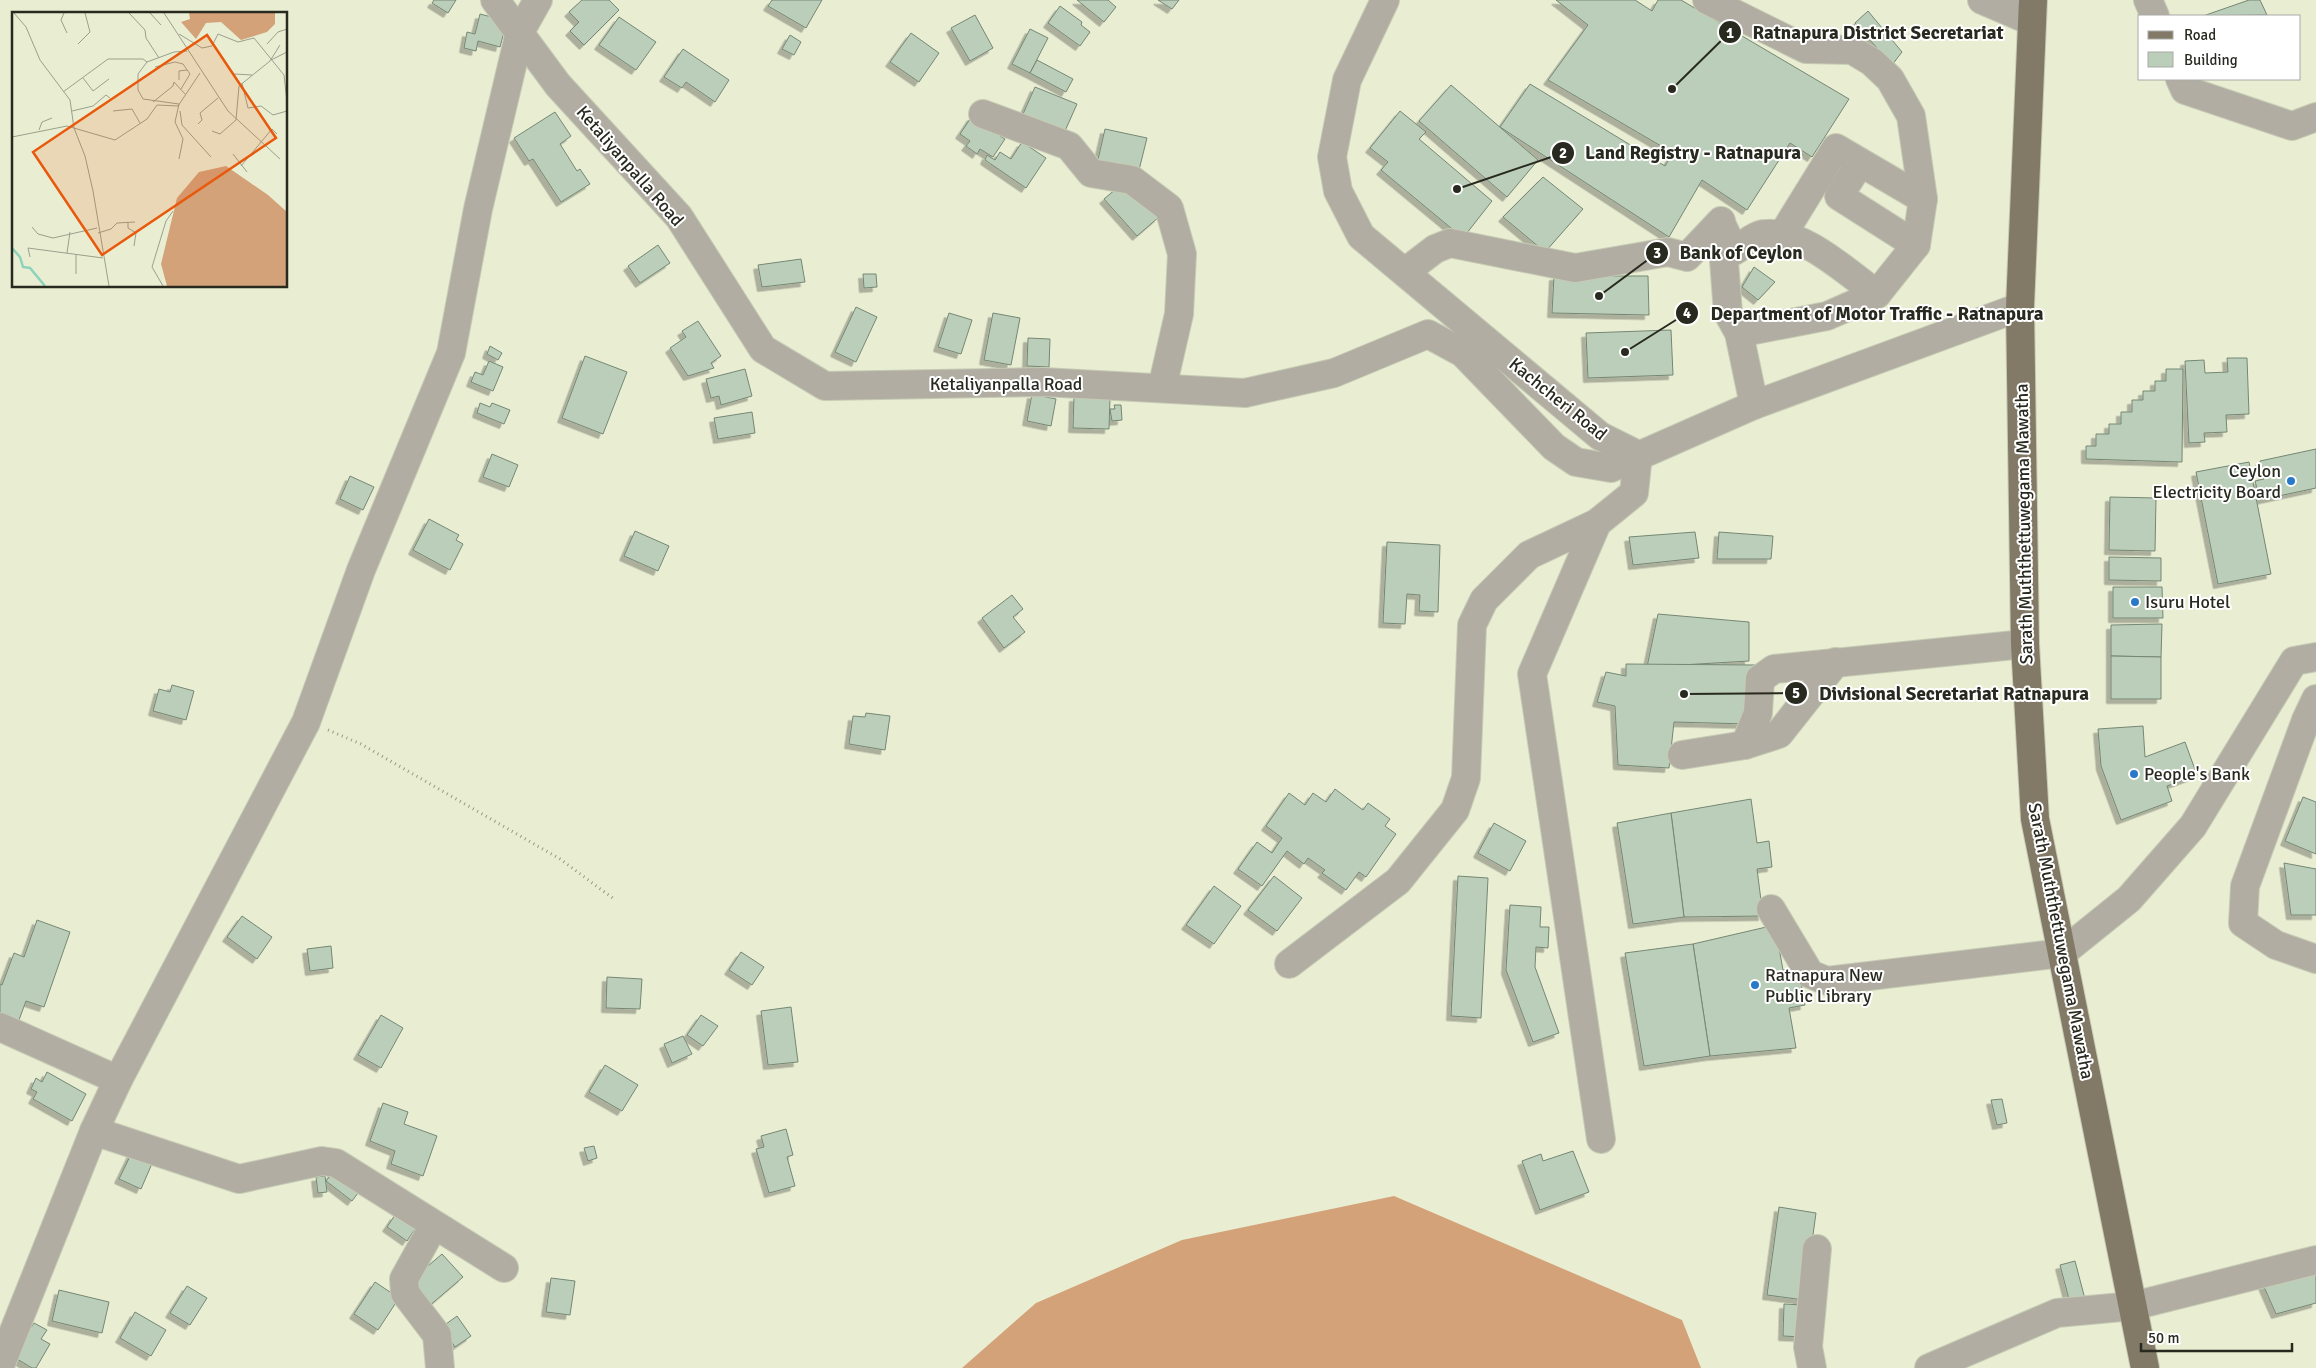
<svg xmlns="http://www.w3.org/2000/svg" width="2316" height="1368" viewBox="0 0 2316 1368" font-family="Signika,sans-serif">
<style>
.forest{fill:#d3a279}
.building{fill:#bbceb9;stroke:#758774;filter:url(#shadow)}
.lines{fill:none;stroke-linecap:round;stroke-linejoin:round}
.minor-casing{stroke:#c6cbb3;stroke-width:30}
.major-casing{stroke:#c6cbb3;stroke-width:30}
.path{stroke:#989b87;stroke-width:3;stroke-dasharray:1 4;stroke-linecap:butt}
.minor{stroke:#b2ada3;stroke-width:28}
.major{stroke:#827a67;stroke-width:28}
.poi-dot{fill:#2979c8;stroke:#fff;stroke-width:2}
.labels{text-anchor:middle;dominant-baseline:central;stroke-width:4;stroke-linejoin:round;paint-order:stroke}
.street-label{font-size:18px;fill:#28291f;stroke:#fff}
.poi-label{font-size:18px;fill:#28291f;stroke:#fff;text-anchor:start}
.inset-river{fill:none;stroke:#8cd3ba;stroke-width:2.5}
.inset-road{fill:none;stroke:#9c9f8b;stroke-width:1}
.view{fill:#e8590c;fill-opacity:0.15;stroke:#e8590c;stroke-width:2.5}
.inset-edge{fill:none;stroke:#28291f;stroke-width:2.5}
.leader{fill:none;stroke:#28291f;stroke-width:2}
.callout-dot{fill:#28291f;stroke:#fff;stroke-width:2}
.mark-label{font-size:15px;text-anchor:middle;font-weight:bold;fill:#fff}
.callout-label{font-size:19px;text-anchor:middle;font-weight:bold;fill:#28291f;stroke:#fff;stroke-width:4;stroke-linejoin:round;paint-order:stroke}
</style>
<defs>
<filter id="shadow"><feDropShadow dx="-4.5" dy="4.5" stdDeviation="0" flood-color="#0004"/></filter>
</defs>
<rect width="100%" height="100%" fill="#e9eed3"/>
<path class="forest" d="M1394 1196 1682 1320 1701 1368H962L1036 1303 1182 1240Z"/>
<g class="building">
<path d="M434 0H456L448 13 432 3Z"/>
<path d="M582 0H609L619 10 584 45 570 31 579 22 569 12Z"/>
<path d="M772 0H822L806 28 768 6Z"/>
<path d="M1077 0H1108L1116 7 1104 22Z"/>
<path d="M1158 0H1179L1172 9Z"/>
<path d="M1556 0H1635L1652 11 1658 0H1681L1849 99 1812 157 1790 143 1747 210 1702 180 1669 237 1500 127 1530 84 1665 166 1673 153 1548 80 1588 25Z"/>
<path d="M2249 0H2260L2267 15 2203 16Z"/>
<path d="M1060 6 1082 22 1081 25 1090 32 1080 46 1048 23Z"/>
<path d="M1868 11 1902 52 1892 65 1855 23Z"/>
<path d="M480 14 507 21 500 47 478 41 476 51 464 48 467 32 475 34Z"/>
<path d="M975 15 993 48 970 61 951 28Z"/>
<path d="M619 17 656 42 636 70 599 45Z"/>
<path d="M1030 29 1048 38 1030 73 1012 64Z"/>
<path d="M911 33 939 53 919 82 890 62Z"/>
<path d="M790 35 801 42 794 55 782 49Z"/>
<path d="M683 49 729 80 715 102 686 82 682 88 664 77Z"/>
<path d="M1037 60 1073 79 1066 92 1030 73Z"/>
<path d="M1451 85 1538 160 1507 197 1419 121Z"/>
<path d="M1035 87 1077 104 1065 131 1023 114Z"/>
<path d="M1400 111 1426 132 1419 139 1492 201 1463 238 1381 170 1388 162 1370 148Z"/>
<path d="M555 112 571 136 560 144 577 171 580 169 590 184 561 202 533 159 529 161 514 138Z"/>
<path d="M972 116 1002 132 1000 136 1005 139 993 157 980 149 977 154 966 146 970 141 960 134Z"/>
<path d="M1105 129 1147 138 1138 174 1097 164Z"/>
<path d="M1022 142 1046 158 1026 188 985 160 987 155 995 160 1000 152 1011 159Z"/>
<path d="M1543 177 1583 209 1545 252 1503 217Z"/>
<path d="M1123 183 1159 217 1137 236 1104 199Z"/>
<path d="M658 245 670 263 640 283 628 266Z"/>
<path d="M801 259 805 282 762 287 758 265Z"/>
<path d="M1754 267 1775 282 1758 300 1742 287Z"/>
<path d="M863 274H876L877 287 864 288Z"/>
<path d="M1554 276H1648L1649 315 1552 313Z"/>
<path d="M856 307 877 317 856 362 835 352Z"/>
<path d="M949 313 972 320 961 354 938 347Z"/>
<path d="M993 313 1020 318 1011 365 984 360Z"/>
<path d="M698 321 721 356 711 363 714 368 688 376 670 348 686 337 682 331Z"/>
<path d="M1671 330 1673 375 1588 378 1586 333Z"/>
<path d="M1028 338 1050 339 1049 367 1027 366Z"/>
<path d="M490 346 502 353 498 360 487 354Z"/>
<path d="M585 356 627 372 603 434 562 418Z"/>
<path d="M2227 358H2247L2249 414 2226 415 2227 432 2204 433 2205 442 2189 443 2185 361 2204 360 2205 373 2228 372Z"/>
<path d="M489 361 503 367 493 391 471 382 475 372 483 375Z"/>
<path d="M745 369 752 396 721 405 719 396 711 398 706 379Z"/>
<path d="M2166 369H2183L2182 462 2086 459V446H2096V434H2109V424H2121V412H2132V400H2143V391H2155V381H2166Z"/>
<path d="M1032 394 1056 399 1051 426 1027 421Z"/>
<path d="M1074 397 1110 398 1109 429 1073 428Z"/>
<path d="M480 403 490 407 492 403 510 410 504 424 477 413Z"/>
<path d="M1114 405H1121L1122 420 1112 421 1110 409H1115Z"/>
<path d="M752 412 755 433 718 439 714 418Z"/>
<path d="M2316 449V488L2260 500 2255 481 2264 479 2260 461Z"/>
<path d="M492 454 518 465 509 487 483 477Z"/>
<path d="M2249 462 2271 574 2218 584 2196 472Z"/>
<path d="M350 476 374 487 363 510 340 499Z"/>
<path d="M2110 497 2156 498 2155 551 2109 550Z"/>
<path d="M429 519 459 535 456 540 463 544 450 570 413 550Z"/>
<path d="M635 531 669 546 658 571 624 556Z"/>
<path d="M1695 532 1699 558 1633 565 1629 537Z"/>
<path d="M1719 532 1773 536 1771 559H1717Z"/>
<path d="M1387 542 1440 545 1438 612 1419 611 1420 595 1407 594 1405 624 1383 623Z"/>
<path d="M2109 557 2161 558V581L2109 580Z"/>
<path d="M2113 587H2162L2163 618H2113Z"/>
<path d="M1012 595 1023 609 1013 617 1025 632 1004 648 982 618Z"/>
<path d="M1658 614 1749 622V661L1647 667Z"/>
<path d="M2162 624 2161 657 2111 656V625Z"/>
<path d="M2111 656 2161 657V699H2111Z"/>
<path d="M1626 664 1755 665 1749 724 1674 722 1669 768 1618 765 1615 706 1597 702 1606 672 1626 676Z"/>
<path d="M172 685 194 691 186 720 153 711 159 689 170 692Z"/>
<path d="M866 713 890 716 885 750 849 744 853 716 865 717Z"/>
<path d="M2143 726 2145 757 2185 742 2197 775 2167 786 2172 801 2121 820 2101 766 2098 729Z"/>
<path d="M1335 789 1363 810 1368 803 1390 819 1385 826 1396 834 1366 877 1359 872 1346 890 1322 873 1325 870 1308 858 1304 864 1287 851 1262 886 1238 869 1257 842 1272 853 1282 838 1266 826 1289 793 1305 805 1313 793 1326 802Z"/>
<path d="M2303 797 2316 802V854L2285 841Z"/>
<path d="M1751 799 1757 843 1769 841 1772 867 1757 869 1763 916 1684 917 1671 813Z"/>
<path d="M1671 813 1684 917 1633 924 1617 823Z"/>
<path d="M1494 823 1526 841 1510 871 1478 853Z"/>
<path d="M2284 863 2316 869V915H2291Z"/>
<path d="M1274 876 1302 898 1277 931 1248 910Z"/>
<path d="M1458 876 1488 878 1481 1018 1451 1016Z"/>
<path d="M1214 886 1241 906 1214 944 1186 925Z"/>
<path d="M1510 905 1541 907 1540 927H1549L1548 948 1536 947 1535 967 1559 1033 1533 1042 1506 970Z"/>
<path d="M242 916 272 937 257 959 227 937Z"/>
<path d="M37 920 70 932 44 1007 26 1001 19 1020 0 1013V984L2 985 14 953 24 957Z"/>
<path d="M1775 925 1783 970 1798 967 1805 1005 1789 1008 1796 1048 1710 1056 1693 944Z"/>
<path d="M1693 944 1710 1056 1644 1066 1625 953Z"/>
<path d="M331 946 333 968 310 971 307 949Z"/>
<path d="M741 952 764 967 752 985 729 970Z"/>
<path d="M607 977 642 979 640 1009 606 1008Z"/>
<path d="M791 1007 798 1062 768 1065 761 1011Z"/>
<path d="M381 1015 403 1028 381 1068 358 1055Z"/>
<path d="M701 1015 718 1026 703 1046 687 1035Z"/>
<path d="M683 1036 692 1054 672 1063 664 1044Z"/>
<path d="M605 1065 638 1085 622 1111 589 1092Z"/>
<path d="M47 1072 86 1094 72 1121 33 1099 37 1092 31 1089 36 1078 42 1082Z"/>
<path d="M2002 1099 2007 1123 1997 1125 1991 1100Z"/>
<path d="M383 1103 408 1112 404 1124 437 1136 423 1176 391 1164 395 1151 370 1141Z"/>
<path d="M786 1129 793 1155 787 1157 795 1186 769 1193 756 1149 764 1147 761 1136Z"/>
<path d="M594 1146 597 1158 588 1161 584 1148Z"/>
<path d="M133 1150 154 1159 141 1189 119 1179Z"/>
<path d="M1573 1151 1589 1192 1540 1210 1522 1161 1541 1154 1543 1161Z"/>
<path d="M338 1166 364 1185 352 1201 326 1181Z"/>
<path d="M325 1176 327 1192 318 1193 316 1177Z"/>
<path d="M1779 1207 1816 1213 1804 1300 1767 1295Z"/>
<path d="M395 1215 415 1229 407 1241 387 1227Z"/>
<path d="M442 1254 463 1277 428 1307 408 1283Z"/>
<path d="M2075 1261 2085 1299 2070 1303 2060 1265Z"/>
<path d="M2316 1268V1303L2276 1314 2261 1280Z"/>
<path d="M551 1278 575 1281 570 1315 546 1312Z"/>
<path d="M375 1282 399 1298 378 1330 354 1314Z"/>
<path d="M187 1286 207 1298 190 1325 170 1313Z"/>
<path d="M59 1290 109 1302 102 1333 52 1321Z"/>
<path d="M1784 1304 1803 1305 1802 1337 1783 1336Z"/>
<path d="M135 1312 166 1330 151 1356 120 1338Z"/>
<path d="M457 1316 471 1336 455 1347 442 1327Z"/>
<path d="M34 1323 47 1330 41 1339 50 1344 36 1368H32L12 1356 27 1331 28 1332Z"/>
</g>
<g class="lines">
<g class="minor-casing">
<g id="minor">
<path d="M495 0 558 85 679 217 763 349 825 386 1043 382 1245 393 1334 373 1428 334 1463 353 1554 447 1576 462 1611 468 1754 405 2020 307"/>
<path d="M1385 0 1347 80 1332 157 1338 191 1361 236 1600 436 1638 455"/>
<path d="M1707 0 1806 49 1852 50 1872 62 1890 79 1911 116 1923 199 1916 245 1877 294 1827 316 1739 333"/>
<path d="M1982 0 2031 21"/>
<path d="M2148 0 2155 16"/>
<path d="M2180 79 2185 90 2292 126 2316 117"/>
<path d="M983 114 1069 146 1091 173 1132 180 1169 208 1182 254 1179 314 1162 388"/>
<path d="M1860 163 1839 196 1916 245"/>
<path d="M1722 225 1734 251C1742 246 1755 235 1764 234 1801 229 1849 274 1877 294"/>
<path d="M1783 234 1836 148 1923 199"/>
<path d="M1405 272 1435 249 1450 243 1575 268 1668 252 1687 257 1721 221 1728 313 1739 333 1754 405"/>
<path d="M1597 523 1532 674 1601 1139"/>
<path d="M2316 699 2306 720 2245 886 2243 923 2276 945 2316 959"/>
<path d="M1745 745 1779 734 1836 662"/>
<path d="M1682 755 1745 745 1758 713 1760 679 1774 669 2025 644"/>
<path d="M1771 909 1810 974 1827 981 2062 953 2129 899 2193 826 2294 661 2316 657"/>
<path d="M1289 964 1398 881 1455 810 1466 778 1472 625 1484 600 1529 555 1597 523 1634 493 1638 455"/>
<path d="M0 1027 118 1080"/>
<path d="M94 1131 239 1179 322 1161 336 1163 504 1268"/>
<path d="M434 1225 404 1279 405 1293 437 1335 440 1368"/>
<path d="M0 1366 94 1131 118 1080 306 722 361 570 451 353 478 209 520 32 538 0"/>
<path d="M1812 1368 1808 1347 1817 1249"/>
<path d="M1929 1368 2057 1313 2133 1306 2316 1260"/>
</g>
</g>
<g class="major-casing">
<path id="major" d="M2033 0 2020 307 2025 644 2035 819 2145 1368"/>
</g>
<path class="path" d="M328 730 361 744 560 859 614 899"/>
<use href="#minor" class="minor"/>
<use href="#major" class="major"/>
</g>
<g class="poi-dot">
<circle cx="2291" cy="481" r="5"/>
<circle cx="2135" cy="602" r="5"/>
<circle cx="2134" cy="774" r="5"/>
<circle cx="1755" cy="985" r="5"/>
</g>
<g class="labels">
<g class="street-label">
<text transform="translate(630 166) rotate(49)">Ketaliyanpalla Road</text>
<text x="1006" y="384">Ketaliyanpalla Road</text>
<text transform="translate(1558 399) rotate(39)">Kachcheri Road</text>
<text transform="translate(2024 524) rotate(-91)">Sarath Muththettuwegama Mawatha</text>
<text transform="translate(2061 941) rotate(79)">Sarath Muththettuwegama Mawatha</text>
</g>
<g class="poi-label">
<text x="2281" y="471" text-anchor="end">Ceylon<tspan x="2281" dy="21">Electricity Board</tspan></text>
<text x="2145" y="602">Isuru Hotel</text>
<text x="2144" y="774">People's Bank</text>
<text x="1765" y="975">Ratnapura New<tspan x="1765" dy="21">Public Library</tspan></text>
</g>
</g>
<g transform="translate(12 12)">
<rect width="275" height="275" fill="#e9eed3"/>
<path d="M177 1H263V12L255 20 229 28 209 10 194 11 184 27 169 10 178 7ZM214 154 256 183 275 200V274H155L149 252 165 186 187 160Z" fill="#d3a279"/>
<path class="inset-river" d="M0 236 8 245 11 255 18 256 33 274"/>
<path class="inset-road" d="M2 1 14 15 28 48 58 88 62 116 73 144 81 179 97 274M52 1 49 8 55 21M117 1 133 18 134 26 147 46M138 1 149 13M152 1 216 99 268 147M167 22 190 36 200 34 206 22 226 30 242 26 272 63 275 90M66 32 78 20 73 1M255 32 266 20 275 17M259 48 275 40M143 55 163 50 171 52 178 62 169 77M222 62 240 63M71 66 81 79 97 67M167 68V59L175 58M230 71 236 96 249 94 261 103 275 99M51 80 96 47H131L135 50M141 90 161 74 162 70 173 82M167 92 131 87 126 78V62L135 50 162 40 175 39M60 99 81 94 94 83 98 86M101 99 120 97 128 111M168 99 170 113 199 145M186 112 190 108 188 101 206 86M27 118 30 110 40 106M200 119 208 122 224 108 227 74 258 49 268 33M0 125 55 114 103 128 135 107 145 93 166 94 188 61M221 142 235 160M167 147 171 127 163 110 167 92M229 154 260 117 265 122M116 210V216L124 221 122 234M20 215 26 222 41 226 85 216M86 221 99 217 105 211 123 210M55 241 58 220M64 243V262M18 245 16 236 91 246M151 274 140 255 154 209 161 199"/>
<path class="view" d="M195 23 264 126 90 243 21 140Z"/>
<rect width="275" height="275" class="inset-edge"/>
</g>
<path class="leader" d="M1672 89L1730 32M1457 189L1563 153M1599 296L1657 253M1625 352L1687 313M1684 694L1796 693"/>
<g class="callout-dot">
<circle cx="1672" cy="89" r="5"/>
<circle cx="1457" cy="189" r="5"/>
<circle cx="1599" cy="296" r="5"/>
<circle cx="1625" cy="352" r="5"/>
<circle cx="1684" cy="694" r="5"/>
<circle cx="1730" cy="32" r="12"/>
<circle cx="1563" cy="153" r="12"/>
<circle cx="1657" cy="253" r="12"/>
<circle cx="1687" cy="313" r="12"/>
<circle cx="1796" cy="693" r="12"/>
</g>
<g class="mark-label">
<text x="1730" y="38">1</text>
<text x="1563" y="158">2</text>
<text x="1657" y="258">3</text>
<text x="1687" y="318">4</text>
<text x="1796" y="698">5</text>
</g>
<g class="callout-label">
<text x="1878" y="39">Ratnapura District Secretariat</text>
<text x="1693" y="159">Land Registry - Ratnapura</text>
<text x="1741" y="259">Bank of Ceylon</text>
<text x="1877" y="320">Department of Motor Traffic - Ratnapura</text>
<text x="1954" y="700">Divisional Secretariat Ratnapura</text>
</g>
<rect x="2138" y="15" width="162" height="65" fill="#ffffff" stroke="#a9a9a5"/>
<rect x="2148" y="31" width="25" height="8" fill="#827a67" stroke="#a9a9a5"/>
<text x="2184" y="40" font-size="15" fill="#28291f">Road</text>
<rect x="2148" y="52" width="25" height="15" fill="#bbceb9" stroke="#a9a9a5"/>
<text x="2184" y="65" font-size="15" fill="#28291f">Building</text>
<path d="M2141 1343v8h151v-8" fill="none" stroke="#28291f" stroke-width="2.5"/>
<text x="2148" y="1343" font-size="15" fill="#28291f" stroke="#ffffff" stroke-width="4" paint-order="stroke">50 m</text>
</svg>
